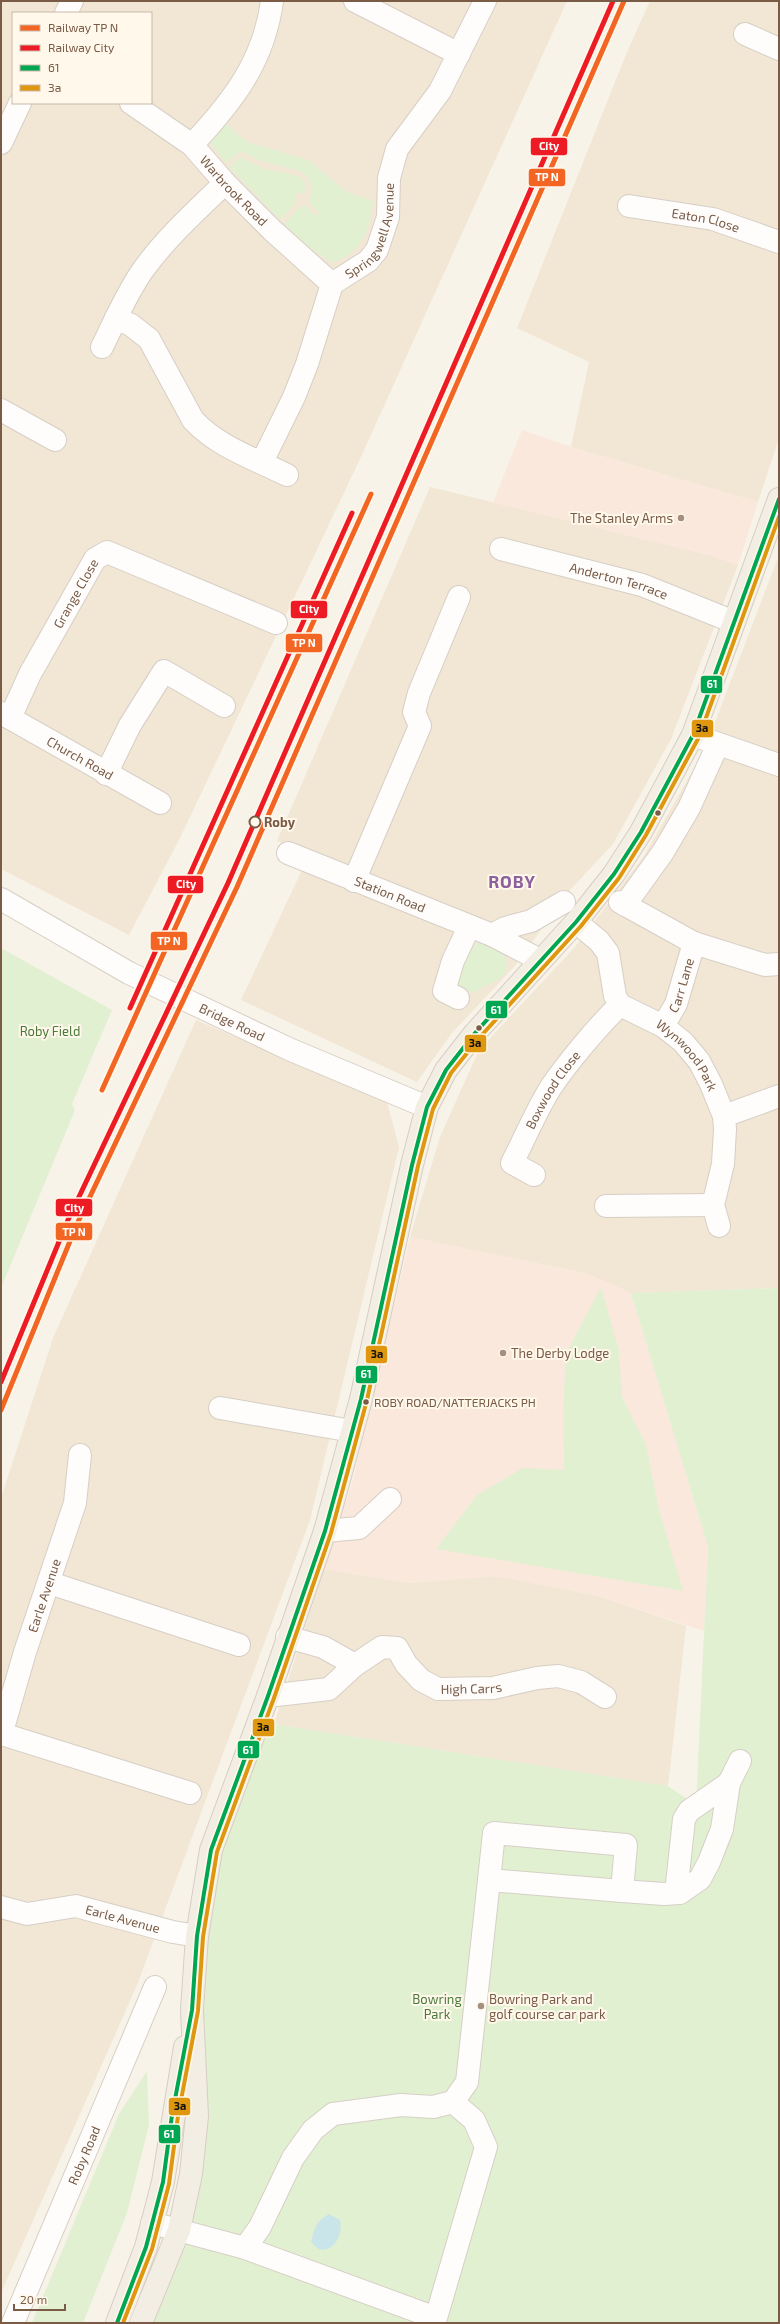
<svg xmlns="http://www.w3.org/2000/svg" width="780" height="2324" viewBox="0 0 780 2324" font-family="'Exo 2',sans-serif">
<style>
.residential{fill:#f2e6d5;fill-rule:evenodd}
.commercial{fill:#f9e8db}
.green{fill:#e2f0d2}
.water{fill:#c9e5e9}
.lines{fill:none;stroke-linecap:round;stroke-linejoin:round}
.minor-casing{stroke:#d6cfc5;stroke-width:24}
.major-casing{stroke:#d7cdc4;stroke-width:24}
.minor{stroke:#fefdfc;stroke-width:22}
.major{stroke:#f3eee4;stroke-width:22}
.bus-1-casing{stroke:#fff8eb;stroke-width:7}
.bus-2-casing{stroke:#fff8eb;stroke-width:7}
.bus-1{stroke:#00a651;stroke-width:4}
.bus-2{stroke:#de970e;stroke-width:4}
.rail-1-casing{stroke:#fff8eb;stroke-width:8}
.rail-2-casing{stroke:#fff8eb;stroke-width:8}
.rail-1{stroke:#f26522;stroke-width:5}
.rail-2{stroke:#ed1c24;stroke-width:5}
.poi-dot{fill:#a5907f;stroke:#fff8eb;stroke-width:1.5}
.bus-dot{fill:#795b46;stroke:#fff8eb;stroke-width:1.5}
.stop-dot{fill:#fff8eb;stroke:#795b46;stroke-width:2}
.labels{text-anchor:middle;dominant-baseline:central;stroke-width:4;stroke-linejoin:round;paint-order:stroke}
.bus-label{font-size:12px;fill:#795b46;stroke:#fff8eb;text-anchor:start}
.street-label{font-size:13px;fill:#795b46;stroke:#fff8eb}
.poi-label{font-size:13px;fill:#795b46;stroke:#fff8eb;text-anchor:start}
.stop-label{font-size:13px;font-weight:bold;fill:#795b46;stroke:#fff8eb;text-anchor:start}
.park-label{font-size:13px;fill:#4a7a3b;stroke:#fff8eb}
.district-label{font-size:17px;font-weight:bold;letter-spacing:1px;fill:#8c619d;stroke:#fff8eb}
.line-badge{stroke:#fff8eb;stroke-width:1.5}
.badge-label{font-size:11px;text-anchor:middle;font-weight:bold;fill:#fff}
.pale-badge-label{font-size:11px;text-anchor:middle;font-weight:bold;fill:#111}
</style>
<rect width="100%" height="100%" fill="#f8f3e8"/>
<g class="residential">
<path d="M1 1H567L360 459 180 838 129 935 1 869ZM13 13H151V103H13Z"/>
<path d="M650 1H779V438L758 502 571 447 589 362 517 328 627 52Z"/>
<path d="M430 487 709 555 738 565 671 739 613 844 570 890 514 967 451 1034 417 1082 241 1000 309 855 277 841Z"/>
<path d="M779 555V1288L631 1293 588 1274 410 1237 440 1137 479 1050 575 947 644 856 704 751Z"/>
<path d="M196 1020 387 1102 399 1147 310 1520 137 1985 1 2293V1498L53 1338Z"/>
<path d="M324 1569 410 1583 496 1576 598 1596 686 1626 668 1786 274 1724Z"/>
</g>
<g class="commercial">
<path d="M522 430 571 447 758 502 738 565 709 555 493 503Z"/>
<path d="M410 1237 588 1274 631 1293 708 1547 704 1631 598 1596 496 1576 410 1583 324 1569 353 1480Z"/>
</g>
<g class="green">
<path d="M224 121 238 135 248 142 308 160 347 192 373 201C372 226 359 258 331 262L306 245 284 224 299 207 306 206 316 216 319 213 309 202C318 170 296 170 272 164 261 161 250 157 241 151L226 163 209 141Z"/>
<path d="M240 157 265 169 298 176 306 182V192L296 194 295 204 280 220 229 167Z"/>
<path d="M478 943C496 948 511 953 505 973L499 979 473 993 468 990 465 994 458 986 457 973 475 945Z"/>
<path d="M1 948 112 1010 72 1104 75 1110 1 1288Z"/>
<path d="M601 1287 619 1351 622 1397 646 1445 659 1510 683 1591 436 1549 477 1495 523 1468 564 1470 563 1415 566 1353Z"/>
<path d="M779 1288V2323H141L191 2174 192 2010 231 1792 274 1724 668 1786 696 1805 708 1547 631 1293Z"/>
<path d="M147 2071 149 2125 127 2213 83 2323H32L119 2114Z"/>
</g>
<path class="water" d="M329 2214 340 2220C345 2243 322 2261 311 2241 314 2229 317 2220 329 2214Z"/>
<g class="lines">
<g class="minor-casing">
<g id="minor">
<path d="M355 1 459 54"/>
<path d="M66 13 72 1"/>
<path d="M745 34 779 49"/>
<path id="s1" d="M131 103 192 145 225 183 273 231 332 284"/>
<path d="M1 143 20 103"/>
<path d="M192 145C232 102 264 62 272 1"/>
<path id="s2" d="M629 206 713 219 779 242"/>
<path d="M116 318 131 325 149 339 193 420C218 447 255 459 287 475"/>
<path d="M102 347C115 321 126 294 143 270 166 238 196 211 225 183"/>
<path d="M1 410 55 440"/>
<path id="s3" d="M262 462 294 397 307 364 332 284 368 261 377 250 388 217 389 178 397 149 440 91 485 1"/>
<path id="s4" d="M501 549 642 585 734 622"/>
<path id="s5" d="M1 713 160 803"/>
<path id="s6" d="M10 718 30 674 95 559 107 552 276 623"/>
<path d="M693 735 779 765"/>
<path d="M106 774 130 725 164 671 224 706"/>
<path id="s7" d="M288 853 492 935 540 960"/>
<path d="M354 881 420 726 414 712 419 693 459 597"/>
<path id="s8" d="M1 899 129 973 289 1049 427 1107"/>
<path d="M620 902 694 943 765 965 779 964"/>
<path d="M625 905 663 852 689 808 718 744"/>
<path id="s9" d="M576 922 599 941 608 953 615 996 620 1005 663 1026 683 1042 699 1061 711 1084 724 1116 725 1129 723 1164 713 1205 719 1226"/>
<path d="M492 935 505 928 531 921 564 902"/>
<path d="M458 998 444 991 453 961 469 927"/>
<path id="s10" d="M663 1026 676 1004 694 943"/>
<path d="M724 1116 779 1096"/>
<path id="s11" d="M534 1175 512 1163C525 1138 536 1111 551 1087 568 1062 598 1026 620 1005"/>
<path d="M606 1206 713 1205"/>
<path d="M220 1408 352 1431"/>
<path d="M325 1531 359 1528 390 1499"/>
<path d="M50 1583 239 1645"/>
<path d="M287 1637 323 1647 355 1665"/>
<path id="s12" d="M268 1696 329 1689 355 1665 382 1647 397 1648 406 1664 421 1680 438 1689 493 1688 537 1678 558 1676 581 1682 605 1697"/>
<path d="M2 1734 190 1793"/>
<path id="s13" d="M1 1735 25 1652 75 1503 80 1455"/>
<path d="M622 1891 664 1894 680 1893 700 1879 709 1862 722 1829 729 1783 740 1761"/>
<path d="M676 1893 684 1819 689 1811 729 1783"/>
<path id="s14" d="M1 1907 27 1914 76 1906 173 1932 197 1936"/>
<path d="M152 2223 245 2248 436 2318 486 2147 474 2120 453 2102"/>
<path d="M245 2248 260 2227 293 2158 313 2130 333 2114 401 2105 433 2107 453 2102 467 2082 489 1880 622 1891 626 1845 494 1833 489 1880"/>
<path id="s15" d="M13 2323 155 1987"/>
</g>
</g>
<g class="major-casing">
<g id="major">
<path d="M117 2323 146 2247 163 2182 185 2047"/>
<path d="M141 2323 179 2230 191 2174 197 2116 192 2010 197 1936 211 1850 268 1696 325 1531 361 1399 412 1165 427 1107 446 1070 475 1033 576 922 614 874 641 832 693 735 779 499"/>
</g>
</g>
<use href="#minor" class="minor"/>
<use href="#major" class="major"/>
<g class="bus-1-casing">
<path id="bus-1" d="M117 2323 146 2247 163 2182 172 2115 192 2010 197 1936 211 1850 268 1696 325 1531 361 1399 412 1165 427 1107 446 1070 475 1033 576 922 614 874 641 832 693 735 779 499"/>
</g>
<g class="bus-2-casing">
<path id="bus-2" d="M123 2323 152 2249 169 2184 178 2116 198 2011 203 1937 217 1852 274 1698 331 1533 367 1400 418 1166 433 1109 451 1073 480 1037 581 926 619 878 646 835 699 737 779 517"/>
</g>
<use href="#bus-1" class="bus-1"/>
<use href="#bus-2" class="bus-2"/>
<g class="rail-1-casing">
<g id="rail-1">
<path d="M102 1090 371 494"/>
<path d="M1 1410 77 1224 237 887 624 1"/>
</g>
</g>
<g class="rail-2-casing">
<g id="rail-2">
<path d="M130 1008 352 513"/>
<path d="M1 1382 68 1220 228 883 613 1"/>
</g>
</g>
<use href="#rail-1" class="rail-1"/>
<use href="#rail-2" class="rail-2"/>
</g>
<g class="poi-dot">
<circle cx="681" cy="518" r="4"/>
<circle cx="503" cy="1353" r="4"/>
<circle cx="481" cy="2006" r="4"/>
</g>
<g class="bus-dot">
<circle cx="658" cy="813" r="3.5"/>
<circle cx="479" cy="1028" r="3.5"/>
<circle cx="366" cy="1402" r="3.5"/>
</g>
<circle class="stop-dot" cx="255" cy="822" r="5.5"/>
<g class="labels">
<g class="bus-label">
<text x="374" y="1402">ROBY ROAD/NATTERJACKS PH</text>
</g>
<g class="street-label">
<text stroke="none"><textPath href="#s1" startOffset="136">Warbrook Road</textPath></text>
<text stroke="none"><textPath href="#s2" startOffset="78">Eaton Close</textPath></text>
<text stroke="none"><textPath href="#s3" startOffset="263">Springwell Avenue</textPath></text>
<text stroke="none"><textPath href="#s4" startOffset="122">Anderton Terrace</textPath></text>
<text stroke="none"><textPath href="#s6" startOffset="141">Grange Close</textPath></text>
<text stroke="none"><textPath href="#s5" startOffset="91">Church Road</textPath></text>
<text stroke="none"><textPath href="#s7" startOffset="110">Station Road</textPath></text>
<text stroke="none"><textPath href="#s10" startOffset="45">Carr Lane</textPath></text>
<text stroke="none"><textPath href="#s8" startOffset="262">Bridge Road</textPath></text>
<text stroke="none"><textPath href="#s9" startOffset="185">Wynwood Park</textPath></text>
<text stroke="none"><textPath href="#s11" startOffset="109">Boxwood Close</textPath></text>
<text stroke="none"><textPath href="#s13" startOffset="146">Earle Avenue</textPath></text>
<text stroke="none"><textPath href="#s12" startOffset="237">High Carrs</textPath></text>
<text stroke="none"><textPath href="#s14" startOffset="125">Earle Avenue</textPath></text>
<text stroke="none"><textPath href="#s15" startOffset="182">Roby Road</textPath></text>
</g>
<g class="poi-label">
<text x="673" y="518" text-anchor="end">The Stanley Arms</text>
<text x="511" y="1353">The Derby Lodge</text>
<text x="489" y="1999">Bowring Park and<tspan x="489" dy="15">golf course car park</tspan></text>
</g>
<g class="stop-label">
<text x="264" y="822">Roby</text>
</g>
<g class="park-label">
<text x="50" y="1031">Roby Field</text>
<text x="437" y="1999">Bowring<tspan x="437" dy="15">Park</tspan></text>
</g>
<g class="district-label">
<text x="512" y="881">ROBY</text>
</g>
</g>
<g class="line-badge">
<rect x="530" y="137" width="38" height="19" rx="4" fill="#ed1c24"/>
<rect x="528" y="168" width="38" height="19" rx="4" fill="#f26522"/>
<rect x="290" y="600" width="38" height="19" rx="4" fill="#ed1c24"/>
<rect x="285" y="633" width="38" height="20" rx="4" fill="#f26522"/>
<rect x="700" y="675" width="23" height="19" rx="4" fill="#00a651"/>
<rect x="691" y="719" width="23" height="19" rx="4" fill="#de970e"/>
<rect x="167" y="875" width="37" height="19" rx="4" fill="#ed1c24"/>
<rect x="150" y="931" width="38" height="20" rx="4" fill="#f26522"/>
<rect x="485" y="1000" width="23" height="19" rx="4" fill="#00a651"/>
<rect x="464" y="1034" width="23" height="19" rx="4" fill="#de970e"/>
<rect x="55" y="1198" width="38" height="19" rx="4" fill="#ed1c24"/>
<rect x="55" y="1222" width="38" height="19" rx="4" fill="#f26522"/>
<rect x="365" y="1345" width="23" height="19" rx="4" fill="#de970e"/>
<rect x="355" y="1365" width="23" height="19" rx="4" fill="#00a651"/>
<rect x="252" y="1718" width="23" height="19" rx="4" fill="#de970e"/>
<rect x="237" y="1740" width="23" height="19" rx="4" fill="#00a651"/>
<rect x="168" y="2097" width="23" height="19" rx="4" fill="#de970e"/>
<rect x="158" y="2124" width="23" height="20" rx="4" fill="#00a651"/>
</g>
<g class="badge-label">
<text x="549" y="150">City</text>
<text x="547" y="181">TP N</text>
<text x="309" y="613">City</text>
<text x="304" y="647">TP N</text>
<text x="712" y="688">61</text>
<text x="186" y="888">City</text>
<text x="169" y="945">TP N</text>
<text x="496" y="1014">61</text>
<text x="74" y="1212">City</text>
<text x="74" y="1236">TP N</text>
<text x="366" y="1378">61</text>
<text x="248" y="1754">61</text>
<text x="169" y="2138">61</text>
</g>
<g class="pale-badge-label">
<text x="702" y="732">3a</text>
<text x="475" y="1047">3a</text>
<text x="377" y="1358">3a</text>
<text x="263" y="1731">3a</text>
<text x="180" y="2110">3a</text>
</g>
<rect width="780" height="2324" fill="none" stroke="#795b46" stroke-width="4"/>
<rect x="12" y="12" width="140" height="92" fill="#fff8eb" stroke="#c9b9a9"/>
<rect x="20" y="25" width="20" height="6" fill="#f26522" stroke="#c9b9a9"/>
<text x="48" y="32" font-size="12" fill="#795b46">Railway TP N</text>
<rect x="20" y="45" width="20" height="6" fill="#ed1c24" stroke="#c9b9a9"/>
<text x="48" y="52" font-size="12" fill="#795b46">Railway City</text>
<rect x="20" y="65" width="20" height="6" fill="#00a651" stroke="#c9b9a9"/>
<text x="48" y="72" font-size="12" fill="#795b46">61</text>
<rect x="20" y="85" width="20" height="6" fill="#de970e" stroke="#c9b9a9"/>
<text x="48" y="92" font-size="12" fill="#795b46">3a</text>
<path d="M14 2304v6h51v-6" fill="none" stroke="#795b46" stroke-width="2"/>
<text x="20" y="2304" font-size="12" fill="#795b46" stroke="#fff8eb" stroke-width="3" paint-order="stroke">20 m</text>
</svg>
